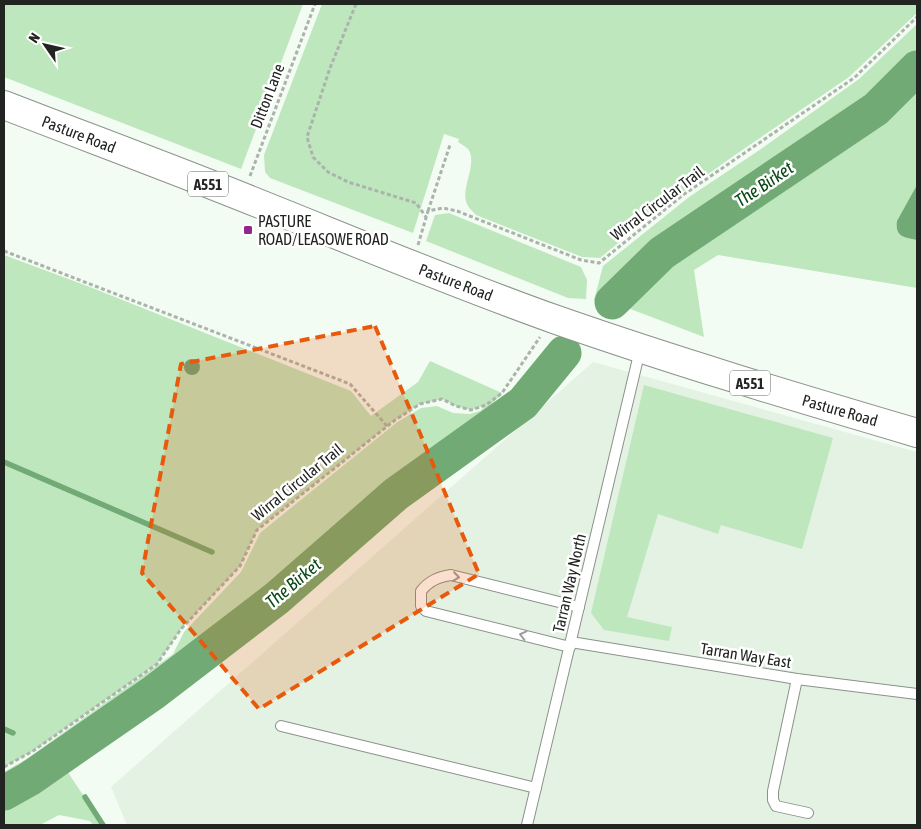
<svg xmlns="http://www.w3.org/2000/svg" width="921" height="829" viewBox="0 0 921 829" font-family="'Asap Condensed',sans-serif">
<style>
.built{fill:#e3f2e3}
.green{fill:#bee7be}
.water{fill:#72aa75}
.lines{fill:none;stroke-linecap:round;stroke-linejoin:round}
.stream{stroke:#72aa75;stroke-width:5.5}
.river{stroke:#72aa75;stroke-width:35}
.service-casing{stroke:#8b928b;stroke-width:12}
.primary-casing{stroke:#8b928b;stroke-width:30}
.path{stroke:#acb3ac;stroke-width:3;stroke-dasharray:4 2.5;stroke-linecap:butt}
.service{stroke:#fff;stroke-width:10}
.primary{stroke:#fff;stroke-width:28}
.tree{fill:#6da379}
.oneway{stroke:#9b9c9b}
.marked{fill:#e8590c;fill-opacity:0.2;stroke:#e8590c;stroke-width:4;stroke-dasharray:10 6;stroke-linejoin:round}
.poi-dot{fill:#93278a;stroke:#fff;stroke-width:2}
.labels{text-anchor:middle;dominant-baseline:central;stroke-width:5;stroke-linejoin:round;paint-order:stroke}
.shield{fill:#fff;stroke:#646664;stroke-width:1}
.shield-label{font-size:15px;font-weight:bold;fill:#212421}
.street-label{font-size:16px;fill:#212421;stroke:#fff}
.poi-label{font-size:16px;fill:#212421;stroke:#fff;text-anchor:start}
.water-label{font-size:18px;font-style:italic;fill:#084814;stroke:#fff}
</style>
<rect width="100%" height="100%" fill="#f3fcf3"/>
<path class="built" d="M593 362 917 452V825H127L111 787Z"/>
<g class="green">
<path d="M4 4H303L241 169 4 77Z"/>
<path d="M322 4H917V13L849 77 735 155 663 206 600 258 582 257 476 215C473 212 470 209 468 206 458 191 479 164 468 149 465 146 461 144 458 142L459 139 444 134 413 233 270 178 265 172 264 155Z"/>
<path d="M917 24V288L718 255 694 270 704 337 612 302 594 300 603 266 689 197 761 149 859 79Z"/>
<path d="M449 213 581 267 587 280 586 299 568 298 426 241 435 215Z"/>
<path d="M4 255 90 287 351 391 371 416 418 382 430 361 502 393 473 425 349 513 202 643 123 701 18 773 4 781V772L28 758 173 654 184 632 241 572 260 533 396 423 421 408 437 406 453 413 470 414 480 411 486 405 471 410 456 406 442 399 420 404 395 420 257 530 240 566 181 629 157 664 33 751 4 767Z"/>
<path d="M644 385 833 438 802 549 721 525 718 534 658 514 627 617 672 627 669 641 604 630 591 613Z"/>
<path d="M59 759 103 825H93L90 821 59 815 40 825H4V793L29 779Z"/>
</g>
<path class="water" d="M917 185V240C904 237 895 237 897 221Z"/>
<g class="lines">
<g class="stream">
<path d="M4 462 212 552"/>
<path d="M4 729 13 733"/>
<path d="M85 797 103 825"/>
</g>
<g class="river">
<path d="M612 302 662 253 876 109 917 68"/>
<path d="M4 793 29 779 153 693 277 598 396 494 523 403 564 353"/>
</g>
<g class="service-casing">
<g id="service">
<path d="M571 642 797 679 917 694"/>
<path d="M570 647 426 611 421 606V591C429 581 438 577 451 575L579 607"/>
<path d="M797 679 773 791V800L776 806 808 813"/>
<path d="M281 726 536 788"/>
<path d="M527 825 640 350"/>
</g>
</g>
<g class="primary-casing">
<path id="primary" d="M4 105C84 136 165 166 245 198 348 239 450 282 554 319 674 361 795 397 917 433"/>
</g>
<g class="path">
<path d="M356 4 330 68 307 137 313 157 328 172 348 182 416 203 426 217"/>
<path d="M250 176 315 4"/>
<path d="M428 211 450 145"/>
<path d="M418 245 428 211 443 208 457 211 581 260 599 263 683 195 854 78 917 17"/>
<path d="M4 251 350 384 387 426"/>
<path d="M4 767 33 751 157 664 181 629 240 566 257 530 395 420 420 404 442 399 456 406 471 410 486 405 502 393 540 337"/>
</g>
<use href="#service" class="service"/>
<use href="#primary" class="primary"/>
</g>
<circle class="tree" cx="192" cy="367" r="8"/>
<defs><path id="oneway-chevron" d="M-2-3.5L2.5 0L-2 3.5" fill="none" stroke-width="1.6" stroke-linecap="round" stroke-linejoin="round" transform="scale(1.25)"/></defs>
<g class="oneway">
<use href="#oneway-chevron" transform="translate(456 577) rotate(8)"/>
<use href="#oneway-chevron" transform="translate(523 635) rotate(-166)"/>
</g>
<path class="marked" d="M375 326 479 574 259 709 142 573 181 364Z"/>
<rect class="poi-dot" x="243" y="225" width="10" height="10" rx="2.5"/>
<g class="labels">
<g class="shield">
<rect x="188" y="171.5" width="40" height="25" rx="4"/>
<rect x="730" y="370.5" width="40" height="25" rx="4"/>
</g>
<g class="shield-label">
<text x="208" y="184">A551</text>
<text x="750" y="383">A551</text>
</g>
<g class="street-label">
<text transform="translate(267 96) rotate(-69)">Ditton Lane</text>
<text transform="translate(79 134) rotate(21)">Pasture Road</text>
<text transform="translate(657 203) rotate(-37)">Wirral Circular Trail</text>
<text transform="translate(456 282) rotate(21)">Pasture Road</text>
<text transform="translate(840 410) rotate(16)">Pasture Road</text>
<text transform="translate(297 482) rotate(-39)">Wirral Circular Trail</text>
<text transform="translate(569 583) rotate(-77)">Tarran Way North</text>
<text transform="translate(746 655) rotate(9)">Tarran Way East</text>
</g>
<g class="poi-label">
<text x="258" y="221">PASTURE<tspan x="258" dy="18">ROAD/LEASOWE ROAD</tspan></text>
</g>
<g class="water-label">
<text transform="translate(764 184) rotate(-34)">The Birket</text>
<text transform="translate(293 583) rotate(-40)">The Birket</text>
</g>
</g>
<rect width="921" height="829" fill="none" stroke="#212421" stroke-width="10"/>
<g transform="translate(45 45) rotate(304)" stroke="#ffffff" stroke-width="4" paint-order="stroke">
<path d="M0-4L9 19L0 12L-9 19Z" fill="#212421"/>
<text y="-8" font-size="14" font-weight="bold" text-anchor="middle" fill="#212421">N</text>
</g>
</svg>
